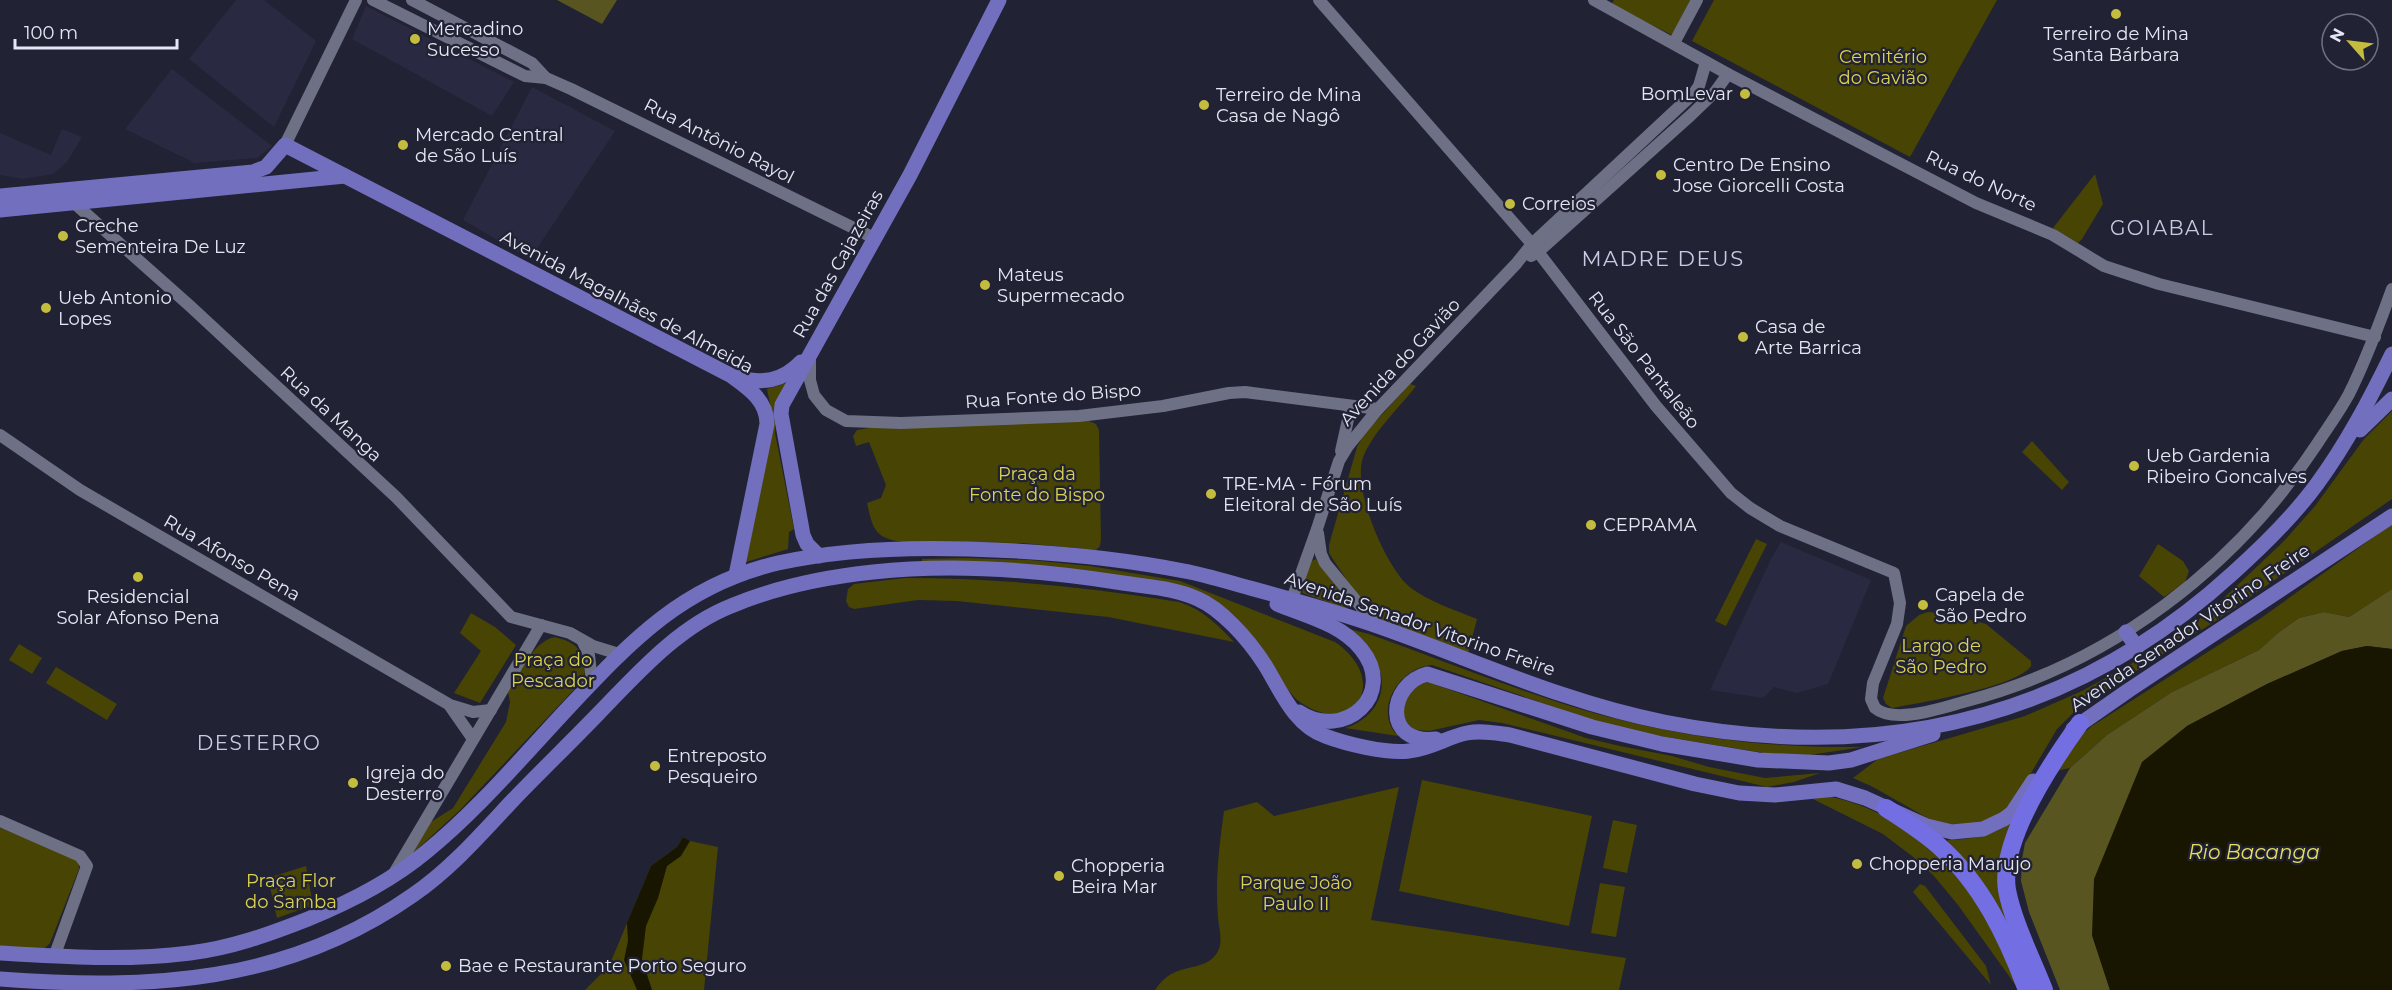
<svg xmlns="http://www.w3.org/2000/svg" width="2392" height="990" viewBox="0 0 2392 990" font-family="Montserrat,sans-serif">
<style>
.built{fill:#292a42}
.green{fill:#484404}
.forest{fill:#585521}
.water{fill:#181600}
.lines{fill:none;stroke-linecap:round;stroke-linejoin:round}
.minor{stroke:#6e7086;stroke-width:12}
.major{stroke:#726fbe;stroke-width:15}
.highway{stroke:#746ee3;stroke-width:18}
.poi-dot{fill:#c4bc3e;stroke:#212234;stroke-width:2}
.labels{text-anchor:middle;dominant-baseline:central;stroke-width:4.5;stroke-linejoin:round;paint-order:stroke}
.poi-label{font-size:18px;fill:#e6e7f4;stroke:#212234;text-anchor:start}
.park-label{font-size:18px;fill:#dbd34f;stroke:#212234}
.street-label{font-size:18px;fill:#e6e7f4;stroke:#212234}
.neighbourhood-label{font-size:20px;letter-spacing:1.5px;fill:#c8cae3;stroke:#212234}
.water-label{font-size:20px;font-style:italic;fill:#e6de5c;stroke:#212234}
.quarter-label{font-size:21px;letter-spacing:1.5px;fill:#c8cae3;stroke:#212234}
</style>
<rect width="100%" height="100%" fill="#212234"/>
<g class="built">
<path d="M236 0H264L316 41 274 127 189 59Z"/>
<path d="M366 6 514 82 492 116 352 39Z"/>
<path d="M172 69 272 146 257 158 195 163 125 129Z"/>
<path d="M532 87 615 131 530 259 463 220Z"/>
<path d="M62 129 82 137 67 162 53 174 23 179 0 175V133L51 155Z"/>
<path d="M1781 542 1871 580 1828 684 1797 693 1774 687 1763 698 1710 690 1771 559Z"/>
</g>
<g class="green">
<path d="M1614 0H1690L1672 35 1611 5Z"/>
<path d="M1714 0H1997L1910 157 1692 41Z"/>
<path d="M2095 174 2103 204 2082 239 2078 243 2053 228Z"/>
<path d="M790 382 776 419 775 433 794 529 789 532 788 549 746 562 771 409 767 389Z"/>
<path d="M1410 384 1416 386C1399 408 1375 430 1364 455 1350 485 1386 569 1411 588 1430 602 1455 610 1477 619L1468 654 1378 620 1352 588 1329 553V545L1357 447 1364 434Z"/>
<path d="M2392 411V499L2214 622 2079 707 2057 729 2014 802 1995 819 1967 826 1938 824 1873 787 1853 778 1878 759 2025 716 2082 691 2157 649 2208 613 2283 542 2315 506 2364 439Z"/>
<path d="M1089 421 1096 424 1099 430 1101 539 1100 546 1096 550 1022 543 903 542C874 538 873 529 867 503L881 498 886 485 869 442 856 446 853 436 857 430 869 428Z"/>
<path d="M2032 441 2069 482 2062 490 2022 452Z"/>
<path d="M2392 524V589L2349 617 2324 612 2299 618 2278 633 2259 650 2172 692 2107 735 2070 768 2056 771 2081 735 2092 726 2261 618Z"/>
<path d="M1756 539 1767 544 1726 626 1715 621Z"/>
<path d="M2158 544 2183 561 2189 571 2185 582 2164 597 2139 576Z"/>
<path d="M966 558 1030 560 1090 566 1180 581 1335 642C1394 683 1350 742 1296 699L1207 596 922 563V559Z"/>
<path d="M1316 559 1349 603 1347 609 1302 593 1309 562Z"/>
<path d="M905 578C997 578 1088 587 1179 602 1202 609 1218 625 1234 642L1108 617 957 601 918 600 854 609 849 607 846 601 848 589 854 584Z"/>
<path d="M1928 612 1949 614 1986 624 2031 661V666C2017 687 1919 703 1892 708L1886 704 1883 698 1906 626 1919 615Z"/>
<path d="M471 613 495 627 516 645 480 703 454 693 481 651 460 633Z"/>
<path d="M1345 628 1369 634C1462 667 1554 707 1651 727 1721 742 1792 748 1863 747L1803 756 1770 754 1618 729 1432 665C1400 667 1372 710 1398 736L1345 728C1375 719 1393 689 1374 658 1367 647 1354 637 1345 628Z"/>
<path d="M554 637C579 642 587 655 584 679L460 810 411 855 431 822 453 808 506 722 510 702 508 692C520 672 531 644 554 637Z"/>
<path d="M19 644 42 658 32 674 9 660Z"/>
<path d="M56 667 117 704 107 720 46 683Z"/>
<path d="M1428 682 1586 738 1620 746 1672 756 1709 767 1765 778 1820 773 1794 782 1767 787 1502 723 1479 720 1429 731 1414 730C1411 727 1406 722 1404 719 1398 702 1413 685 1428 682Z"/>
<path d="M1422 780 1592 816 1569 926 1399 891Z"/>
<path d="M1399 787 1371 920 1626 958 1619 990H1155C1174 961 1198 973 1214 957 1225 945 1219 931 1218 917 1215 881 1219 847 1224 811L1257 802 1274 816Z"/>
<path d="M1827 796C1898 810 1951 858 1988 918 2001 939 2009 967 2019 990L1958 905 1934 876 1912 856 1883 834 1813 799Z"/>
<path d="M2015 819 2014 931 1946 844 1948 840C1973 839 1996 836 2015 819Z"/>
<path d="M1613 820 1637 825 1627 873 1603 868Z"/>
<path d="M0 828 71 856C77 859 79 863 79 869L50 943 45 948H0Z"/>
<path d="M683 837 690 841 718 847 704 990H585L609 966 651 866 677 847Z"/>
<path d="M306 866 313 905 277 918 268 878Z"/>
<path d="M1600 883 1625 887 1616 937 1591 933Z"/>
<path d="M1920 884 1925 886 1986 966 1991 985 1913 892Z"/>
</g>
<g class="forest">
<path d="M557 0H617L602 24Z"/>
<path d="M2392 589V649L2367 646 2342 651 2267 684 2187 726 2092 935 2110 990H2060L2029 912 2021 881 2022 859 2025 843 2070 768 2107 735 2172 692 2259 650 2278 633 2299 618 2324 612 2349 617Z"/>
</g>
<g class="water">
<path d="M2367 646 2392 649V990H2110L2092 935 2094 879 2142 762 2187 726 2267 684 2342 651Z"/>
<path d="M683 837 690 841 681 856 667 866 658 898 646 926 642 959 652 990H637L624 960 628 941 627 923 651 866 677 847Z"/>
</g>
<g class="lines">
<g class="minor">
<path d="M373 0 525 76 546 78 571 89 874 238"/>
<path d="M412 0 532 63 546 78"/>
<path d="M1319 0 1532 244 1656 406 1731 493 1750 508 1780 526 1894 573 1900 603 1897 624 1873 683 1871 699 1875 708C1895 725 1944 707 1967 701 2111 663 2235 568 2317 444 2328 427 2340 411 2349 394 2366 360 2379 325 2392 289"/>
<path d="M1594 0 1728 74 1976 203 2053 235 2104 266 2159 284 2375 337"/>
<path d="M1674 43 1697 0"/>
<path d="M285 145 356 0"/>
<path d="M71 197 73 202 190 306 396 497 511 617 570 633 593 646 619 654"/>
<path d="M1531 256 1538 252 1691 115 1715 92 1728 74"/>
<path d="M810 356V380L814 395 826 410 846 421 901 423 1079 416 1163 406 1229 393 1245 392 1378 409"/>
<path d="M0 435 80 490 450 705 473 712 491 710"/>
<path d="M1341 451 1351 406"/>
<path d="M1318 533 1321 554 1325 563 1376 625"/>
<path d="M1292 599 1317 529 1339 461 1348 446 1378 409 1516 264 1532 244 1694 93 1699 86 1706 62"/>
<path d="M583 642 589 655 592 682"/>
<path d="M450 706 473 739"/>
<path d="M0 821 80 856 87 866 54 957"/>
<path d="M393 875 541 625"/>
</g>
<g class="major">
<path d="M0 196 253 172 266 167 285 145 730 375C748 388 767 400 767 424L736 575"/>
<path d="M0 210 345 176"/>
<path d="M736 377C762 384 782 382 801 362"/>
<path d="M2360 430 2392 399"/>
<path d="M819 556 807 544 803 535 781 414 782 405 910 175 999 0"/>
<path d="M1277 604C1306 616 1341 624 1361 649 1398 694 1344 742 1299 712"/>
<path d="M2126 632 2137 647"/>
<path d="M2073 729 2129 690 2392 516"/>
<path d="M1436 739C1382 745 1388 684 1427 674L1592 727 1662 744 1758 760 1829 763 1851 760 1933 734"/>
<path d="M0 953C64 957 127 961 190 953 231 948 270 934 308 919 350 902 391 881 426 852 478 810 523 756 569 707 633 639 684 585 778 563 841 549 904 547 968 549 1040 551 1113 557 1184 571 1206 575 1228 582 1250 588 1294 600 1338 612 1380 627 1474 660 1566 703 1664 722 1878 764 2071 721 2233 573 2263 546 2293 517 2317 484 2347 443 2370 399 2392 354"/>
<path d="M0 979C150 990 286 984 413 895 451 869 482 833 513 800 541 771 570 743 598 714 637 674 678 627 731 606 776 587 826 577 873 572 956 563 1041 570 1123 583 1148 587 1175 588 1198 599 1212 605 1223 615 1233 625 1245 637 1256 651 1265 665 1281 691 1294 725 1325 736 1346 744 1387 754 1409 751 1430 749 1447 737 1467 733 1481 730 1495 733 1510 735L1695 784 1739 793 1775 795 1836 789 1865 798 1927 826 1952 832 1983 829 2004 819 2012 813 2033 781"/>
</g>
<g class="highway">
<path d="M1886 808C1904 820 1922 831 1939 846 1982 884 2007 937 2027 990"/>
<path d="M2044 990C2032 959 2013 922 2007 890 1999 840 2052 762 2080 723"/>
</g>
</g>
<g class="poi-dot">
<circle cx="2116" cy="14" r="6"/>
<circle cx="415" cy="39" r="6"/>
<circle cx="1745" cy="94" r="6"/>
<circle cx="1204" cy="105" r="6"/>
<circle cx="403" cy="145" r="6"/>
<circle cx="1661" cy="175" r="6"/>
<circle cx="1510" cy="204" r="6"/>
<circle cx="63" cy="236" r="6"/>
<circle cx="985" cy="285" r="6"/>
<circle cx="46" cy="308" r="6"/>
<circle cx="1743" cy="337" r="6"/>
<circle cx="2134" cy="466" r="6"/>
<circle cx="1211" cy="494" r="6"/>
<circle cx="1591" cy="525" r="6"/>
<circle cx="138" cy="577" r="6"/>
<circle cx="1923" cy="605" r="6"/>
<circle cx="655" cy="766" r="6"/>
<circle cx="353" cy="783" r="6"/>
<circle cx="1857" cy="864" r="6"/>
<circle cx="1059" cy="876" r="6"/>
<circle cx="446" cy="966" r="6"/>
</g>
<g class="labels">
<g class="poi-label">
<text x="427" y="29">Mercadino<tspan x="427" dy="21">Sucesso</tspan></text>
<text x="2116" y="34" text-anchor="middle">Terreiro de Mina<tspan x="2116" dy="21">Santa Bárbara</tspan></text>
<text x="1733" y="94" text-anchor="end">BomLevar</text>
<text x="1216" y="95">Terreiro de Mina<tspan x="1216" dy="21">Casa de Nagô</tspan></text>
<text x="415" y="135">Mercado Central<tspan x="415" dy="21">de São Luís</tspan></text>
<text x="1673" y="165">Centro De Ensino<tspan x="1673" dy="21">Jose Giorcelli Costa</tspan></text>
<text x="1522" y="204">Correios</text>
<text x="75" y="226">Creche<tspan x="75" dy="21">Sementeira De Luz</tspan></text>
<text x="997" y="275">Mateus<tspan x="997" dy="21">Supermecado</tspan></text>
<text x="58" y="298">Ueb Antonio<tspan x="58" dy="21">Lopes</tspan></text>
<text x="1755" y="327">Casa de<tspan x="1755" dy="21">Arte Barrica</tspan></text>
<text x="2146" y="456">Ueb Gardenia<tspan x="2146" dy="21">Ribeiro Goncalves</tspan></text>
<text x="1223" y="484">TRE-MA - Fórum<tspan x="1223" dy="21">Eleitoral de São Luís</tspan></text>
<text x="1603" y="525">CEPRAMA</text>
<text x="1935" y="595">Capela de<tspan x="1935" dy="21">São Pedro</tspan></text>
<text x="138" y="597" text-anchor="middle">Residencial<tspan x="138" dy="21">Solar Afonso Pena</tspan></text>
<text x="667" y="756">Entreposto<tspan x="667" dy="21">Pesqueiro</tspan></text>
<text x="365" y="773">Igreja do<tspan x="365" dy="21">Desterro</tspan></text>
<text x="1869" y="864">Chopperia Marujo</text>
<text x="1071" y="866">Chopperia<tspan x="1071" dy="21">Beira Mar</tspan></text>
<text x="458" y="966">Bae e Restaurante Porto Seguro</text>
</g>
<g class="park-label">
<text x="1883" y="57">Cemitério<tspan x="1883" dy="21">do Gavião</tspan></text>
<text x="1037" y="474">Praça da<tspan x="1037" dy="21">Fonte do Bispo</tspan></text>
<text x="1941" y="646">Largo de<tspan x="1941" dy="21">São Pedro</tspan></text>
<text x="553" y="660">Praça do<tspan x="553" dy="21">Pescador</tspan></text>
<text x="291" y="881">Praça Flor<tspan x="291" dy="21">do Samba</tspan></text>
<text x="1296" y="883">Parque João<tspan x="1296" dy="21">Paulo II</tspan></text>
</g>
<g class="street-label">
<text transform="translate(719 141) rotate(27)">Rua Antônio Rayol</text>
<text transform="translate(1981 181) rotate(25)">Rua do Norte</text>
<text transform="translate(838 264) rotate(-61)">Rua das Cajazeiras</text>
<text transform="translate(627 302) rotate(28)">Avenida Magalhães de Almeida</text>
<text transform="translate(1644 360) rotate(52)">Rua São Pantaleão</text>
<text transform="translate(1400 362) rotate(-47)">Avenida do Gavião</text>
<text transform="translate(1053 396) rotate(-4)">Rua Fonte do Bispo</text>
<text transform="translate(331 414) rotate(43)">Rua da Manga</text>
<text transform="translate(232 558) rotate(30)">Rua Afonso Pena</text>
<text transform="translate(1420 624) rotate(19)">Avenida Senador Vitorino Freire</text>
<text transform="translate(2190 628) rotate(-34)">Avenida Senador Vitorino Freire</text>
</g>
<g class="neighbourhood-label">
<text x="2162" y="228">GOIABAL</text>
<text x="259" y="743">DESTERRO</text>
</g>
<g class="water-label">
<text x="2254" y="852">Rio Bacanga</text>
</g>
<g class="quarter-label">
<text x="1663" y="258">MADRE DEUS</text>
</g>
</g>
<g transform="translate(2350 42) rotate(298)"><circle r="28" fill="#212234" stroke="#707181" stroke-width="1.5"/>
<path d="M0-4.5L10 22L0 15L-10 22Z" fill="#c4bc3e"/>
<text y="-9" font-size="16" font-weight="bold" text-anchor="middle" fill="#e6e7f4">N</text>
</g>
<path d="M15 39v9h162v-9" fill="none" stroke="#e6e7f4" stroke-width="3"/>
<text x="24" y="39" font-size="18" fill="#e6e7f4" stroke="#212234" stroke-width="4.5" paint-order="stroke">100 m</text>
</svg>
